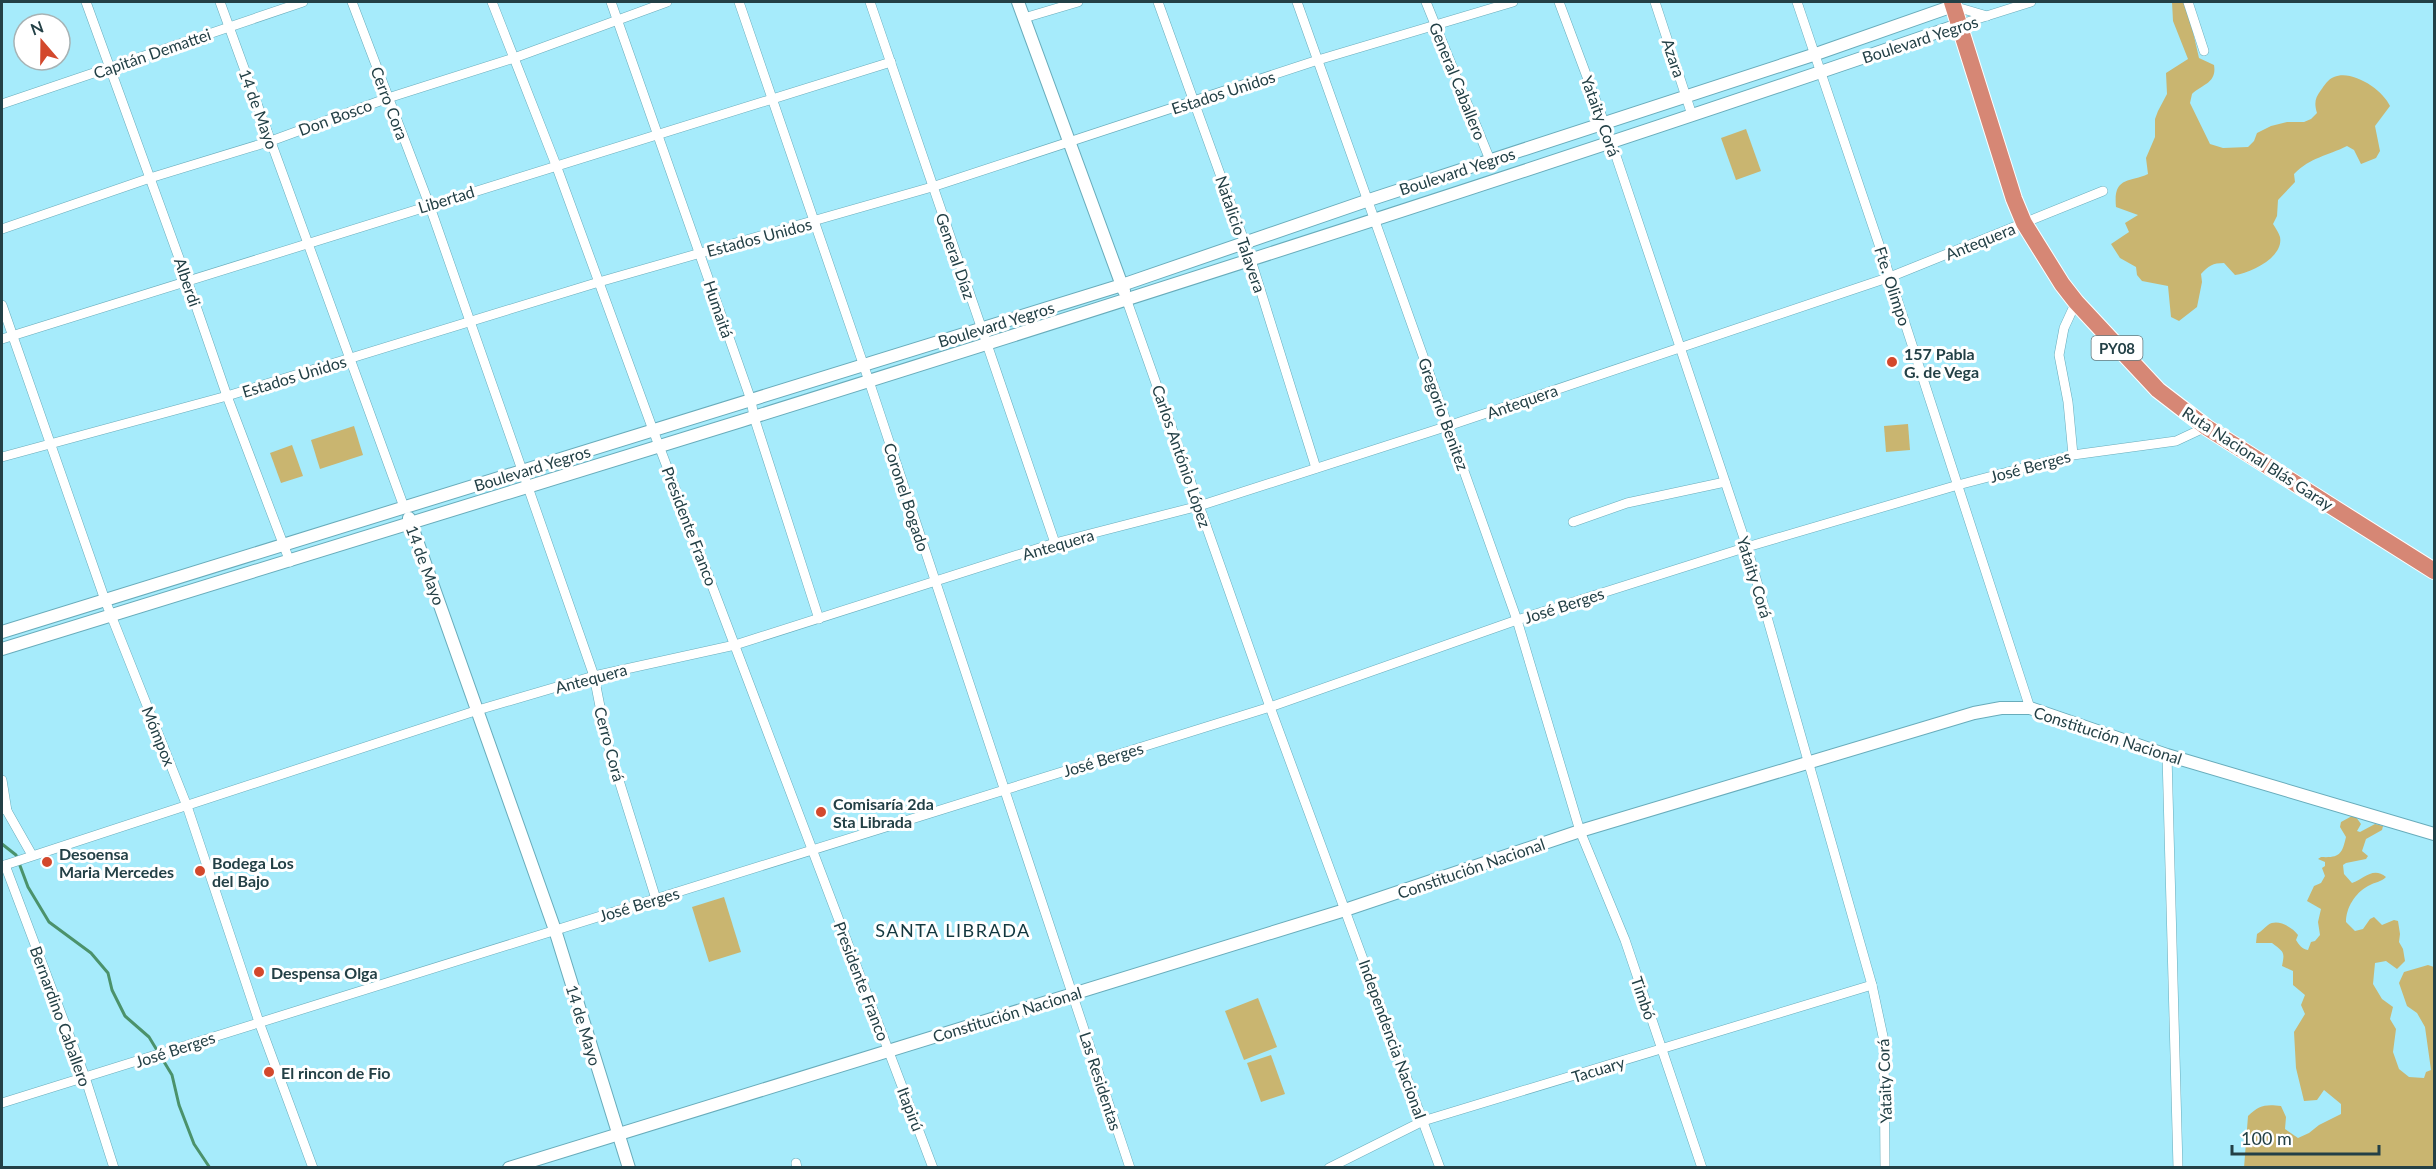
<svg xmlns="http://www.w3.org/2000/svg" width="2436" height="1169" viewBox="0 0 2436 1169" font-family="Lato,sans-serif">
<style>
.green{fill:#c9b570}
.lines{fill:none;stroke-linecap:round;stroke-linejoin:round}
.stream{stroke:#4b926b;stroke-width:3}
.street-casing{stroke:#68acbb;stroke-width:10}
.secondary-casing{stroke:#68acbb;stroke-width:14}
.highway-casing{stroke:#fff;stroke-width:18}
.street{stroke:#fff;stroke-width:9}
.secondary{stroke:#fff;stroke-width:12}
.highway{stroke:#d68775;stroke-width:16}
.poi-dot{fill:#d3482c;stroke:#fff;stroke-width:2}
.labels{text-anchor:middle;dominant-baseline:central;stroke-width:6;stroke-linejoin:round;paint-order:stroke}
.shield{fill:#fff;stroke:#65797e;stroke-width:1.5}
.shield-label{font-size:15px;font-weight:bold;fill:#234046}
.street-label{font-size:16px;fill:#234046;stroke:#fff}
.poi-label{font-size:16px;font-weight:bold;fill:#234046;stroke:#fff;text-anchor:start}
.neighbourhood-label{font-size:18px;letter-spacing:1.5px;fill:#12373f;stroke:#fff}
</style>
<rect width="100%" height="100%" fill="#a6ebfb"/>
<g class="green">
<path d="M2172 2H2186L2199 58 2214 65C2217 83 2203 84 2192 94L2190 103 2210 144 2223 148 2248 147 2254 141 2257 133 2271 126 2287 122H2304L2311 119 2317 113C2314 103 2315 98 2321 90 2324 86 2328 79 2334 77 2352 69 2383 90 2390 106L2375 126 2380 151 2376 158 2361 164 2354 150 2347 146C2327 156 2311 157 2294 174L2295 182 2278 200 2277 216 2273 224C2275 227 2279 233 2280 237 2284 257 2251 273 2235 275L2224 263C2213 263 2208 266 2201 274L2202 282 2197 307 2179 321 2171 317 2168 286 2142 281 2137 275 2136 267 2120 258 2111 244 2129 232 2125 223 2138 215 2116 207C2113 176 2129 183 2148 174L2146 158 2155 137V119L2158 111 2167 94 2166 73 2188 59 2173 21Z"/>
<path d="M1746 129 1761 171 1736 180 1721 138Z"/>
<path d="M1908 424 1910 450 1886 452 1884 426Z"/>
<path d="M354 426 363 455 320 469 311 440Z"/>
<path d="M292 445 303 476 281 483 270 453Z"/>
<path d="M2352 816 2356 817 2361 824 2357 831 2360 832 2375 824 2383 826 2382 830 2366 839 2362 851 2368 856 2366 859 2346 863 2343 865 2344 874 2352 883C2364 879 2373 866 2386 877 2381 882 2375 882 2368 886 2355 893 2346 908 2346 922L2355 931 2363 929 2370 919 2374 917 2382 925 2394 920 2398 921 2400 934 2399 942 2403 949 2405 961 2397 969 2386 961 2375 963 2373 984 2382 999 2393 1007 2390 1019 2396 1029 2393 1052 2399 1069 2409 1077 2424 1078 2426 1072 2431 1070 2425 1027 2417 1013 2407 1006 2399 983 2404 972 2428 965 2434 967V1167L2244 1168 2248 1116C2259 1105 2266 1104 2281 1106L2286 1117 2285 1129 2298 1138 2309 1133 2319 1125 2341 1114V1104L2324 1090 2317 1100 2304 1101 2296 1068 2294 1032 2305 1014 2301 1005 2305 995 2293 985V971L2282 966C2285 952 2284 952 2272 943H2256L2257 934C2262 931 2264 928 2268 925 2278 918 2293 928 2298 935L2296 940C2299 945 2302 949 2308 950L2311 942 2315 941 2320 935 2318 922 2321 909 2307 901 2314 886 2321 883 2325 876 2322 868 2325 866V862L2318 859 2321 857C2340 858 2342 854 2346 837L2340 827 2341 822Z"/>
<path d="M724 897 741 952 709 962 692 907Z"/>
<path d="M1258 998 1277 1047 1244 1060 1225 1011Z"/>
<path d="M1271 1055 1285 1094 1261 1102 1247 1063Z"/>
</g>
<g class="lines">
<path class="stream" d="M2 844 16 855 28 887 49 922 91 953 108 973 112 990 125 1016 149 1037 172 1075 179 1105 194 1144 210 1168"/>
<g class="street-casing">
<g id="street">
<path d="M86 2 187 280 227 396 290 562"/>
<path d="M220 2 404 507"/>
<path d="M352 2 429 204 594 676 607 742 656 899"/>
<path d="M492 2 556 165 653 430 933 1168"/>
<path d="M611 2 751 400 754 417 819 619"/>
<path d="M739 2 869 381 1130 1168"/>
<path d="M870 2 1055 543"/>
<path d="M1158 2 1251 260 1316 468"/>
<path d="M1297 2 1517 620 1580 831 1625 940 1702 1168"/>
<path d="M1426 2 1490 160"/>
<path d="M1559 2 1611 141 1747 547 1872 985 1884 1041 1885 1168"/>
<path d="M1655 2 1692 115"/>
<path d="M1797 2 1890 277 2030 708"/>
<path d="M2188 2 2204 51"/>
<path d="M1953 6 1987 16"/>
<path d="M1024 18 1078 2"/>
<path d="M1958 25 2031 2"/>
<path d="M2 104 303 2"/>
<path d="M2 229 150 178 271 141 388 98 514 58 667 2"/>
<path d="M1127 301 1270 707 1440 1168"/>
<path d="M2 305 105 600 187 806 259 1022 313 1168"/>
<path d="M2 339 891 62"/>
<path d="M2073 455 2068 402 2059 355 2064 328 2076 302"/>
<path d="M2 457 227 396 599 282 932 187 1318 60 1513 2"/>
<path d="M1573 522 1627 503 1725 482"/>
<path d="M2167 755 2178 1168"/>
<path d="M2 780 7 811"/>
<path d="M2 806 7 811 32 855"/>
<path d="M5 865 85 1077 114 1168"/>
<path d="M2 866 478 710 594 676 735 645 1055 543 1199 506 1448 426 1890 277 2103 191"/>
<path d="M2 1103 1270 707 1517 620 1747 547 1958 485 2073 455 2176 441 2206 427"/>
<path d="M796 1163 797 1168"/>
<path d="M1329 1168 1423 1121 1872 985"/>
</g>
</g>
<g class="secondary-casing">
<g id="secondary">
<path d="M1018 2 1124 291"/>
<path d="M409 518 555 930 629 1168"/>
<path d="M2 632 1122 285 1369 200 1816 54 1953 6"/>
<path d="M2 649C249 575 495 498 741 421 1148 294 1555 164 1958 25"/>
<path d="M509 1168 1345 910 1580 831 1974 713 2001 708H2030L2167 755 2434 834"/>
</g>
</g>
<g class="highway-casing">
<path id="highway" d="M1952 2 2014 199 2024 223 2062 284 2076 302 2158 390 2206 427 2434 571"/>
</g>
<use href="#street" class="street"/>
<use href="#secondary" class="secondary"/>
<use href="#highway" class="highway"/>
</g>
<g class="poi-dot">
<circle cx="1892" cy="362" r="6"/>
<circle cx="821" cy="812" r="6"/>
<circle cx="47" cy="862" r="6"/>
<circle cx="200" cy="871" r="6"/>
<circle cx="259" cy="972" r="6"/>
<circle cx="269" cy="1072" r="6"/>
</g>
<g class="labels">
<rect class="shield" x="2091.5" y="336" width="51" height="24" rx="4.5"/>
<g class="shield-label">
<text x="2117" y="348">PY08</text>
</g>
<g class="street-label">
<text transform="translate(1920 39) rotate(-18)">Boulevard Yegros</text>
<text transform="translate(152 53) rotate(-19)">Capitán Demattei</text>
<text transform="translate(1674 58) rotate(71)">Azara</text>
<text transform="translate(1458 81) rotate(68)">General Caballero</text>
<text transform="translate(1223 92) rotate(-18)">Estados Unidos</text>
<text transform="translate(390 103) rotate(69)">Cerro Cora</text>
<text transform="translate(259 109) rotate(70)">14 de Mayo</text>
<text transform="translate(1601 116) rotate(70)">Yataity Corá</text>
<text transform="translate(335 117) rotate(-20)">Don Bosco</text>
<text transform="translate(1457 171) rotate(-18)">Boulevard Yegros</text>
<text transform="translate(446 199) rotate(-17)">Libertad</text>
<text transform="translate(1241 234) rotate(71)">Natalicio Talavera</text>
<text transform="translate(759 237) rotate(-15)">Estados Unidos</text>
<text transform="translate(1980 241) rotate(-22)">Antequera</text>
<text transform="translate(956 256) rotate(71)">General Díaz</text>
<text transform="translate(188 282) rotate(71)">Alberdi</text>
<text transform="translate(1893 286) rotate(72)">Fte. Olimpo</text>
<text transform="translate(719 309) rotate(71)">Humaitá</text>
<text transform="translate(996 324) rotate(-17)">Boulevard Yegros</text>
<text transform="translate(294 376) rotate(-17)">Estados Unidos</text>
<text transform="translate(1522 401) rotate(-19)">Antequera</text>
<text transform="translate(1444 414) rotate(70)">Gregorio Benitez</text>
<text transform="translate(1182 456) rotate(71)">Carlos António López</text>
<text transform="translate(2258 458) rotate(33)">Ruta Nacional Blás Garay</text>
<text transform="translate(2030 466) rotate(-15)">José Berges</text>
<text transform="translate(532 468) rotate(-17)">Boulevard Yegros</text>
<text transform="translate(907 497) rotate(72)">Coronel Bogado</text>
<text transform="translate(690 526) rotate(69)">Presidente Franco</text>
<text transform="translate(1058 544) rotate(-16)">Antequera</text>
<text transform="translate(426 565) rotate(70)">14 de Mayo</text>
<text transform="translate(1755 577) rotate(73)">Yataity Corá</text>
<text transform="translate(1564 605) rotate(-18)">José Berges</text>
<text transform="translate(591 678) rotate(-15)">Antequera</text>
<text transform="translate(2108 735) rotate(18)">Constitución Nacional</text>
<text transform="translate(159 736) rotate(68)">Mómpox</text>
<text transform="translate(610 744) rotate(75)">Cerro Corá</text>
<text transform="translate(1103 759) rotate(-17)">José Berges</text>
<text transform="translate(1471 868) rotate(-19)">Constitución Nacional</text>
<text transform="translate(639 904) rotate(-17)">José Berges</text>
<text transform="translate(862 981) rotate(69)">Presidente Franco</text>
<text transform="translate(1644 998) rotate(71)">Timbó</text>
<text transform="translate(1007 1014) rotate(-17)">Constitución Nacional</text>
<text transform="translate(61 1016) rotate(70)">Bernardino Caballero</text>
<text transform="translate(584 1025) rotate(73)">14 de Mayo</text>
<text transform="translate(1393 1039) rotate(70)">Independencia Nacional</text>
<text transform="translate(175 1049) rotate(-18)">José Berges</text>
<text transform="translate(1598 1069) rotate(-17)">Tacuary</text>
<text transform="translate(1101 1081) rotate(72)">Las Residentas</text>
<text transform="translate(1884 1081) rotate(-92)">Yataity Corá</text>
<text transform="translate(911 1109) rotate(69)">Itapirú</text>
</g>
<g class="poi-label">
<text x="1904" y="353">157 Pabla<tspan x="1904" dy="18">G. de Vega</tspan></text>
<text x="833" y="803">Comisaría 2da<tspan x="833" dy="18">Sta Librada</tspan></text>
<text x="59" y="853">Desoensa<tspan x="59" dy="18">Maria Mercedes</tspan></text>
<text x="212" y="862">Bodega Los<tspan x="212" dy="18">del Bajo</tspan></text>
<text x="271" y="972">Despensa Olga</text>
<text x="281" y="1072">El rincon de Fio</text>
</g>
<g class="neighbourhood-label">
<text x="953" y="930">SANTA LIBRADA</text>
</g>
</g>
<rect width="2436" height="1169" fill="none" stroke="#234046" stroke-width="6"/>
<g transform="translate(42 42) rotate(340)"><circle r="28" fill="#ffffff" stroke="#a7b3b5" stroke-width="1.5"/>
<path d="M0-4.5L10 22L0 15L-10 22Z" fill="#d3482c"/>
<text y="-9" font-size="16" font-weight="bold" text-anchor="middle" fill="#234046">N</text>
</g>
<path d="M2232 1145v9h147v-9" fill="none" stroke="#234046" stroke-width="3"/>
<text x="2241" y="1145" font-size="18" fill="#234046" stroke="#ffffff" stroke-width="4.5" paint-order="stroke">100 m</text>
</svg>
